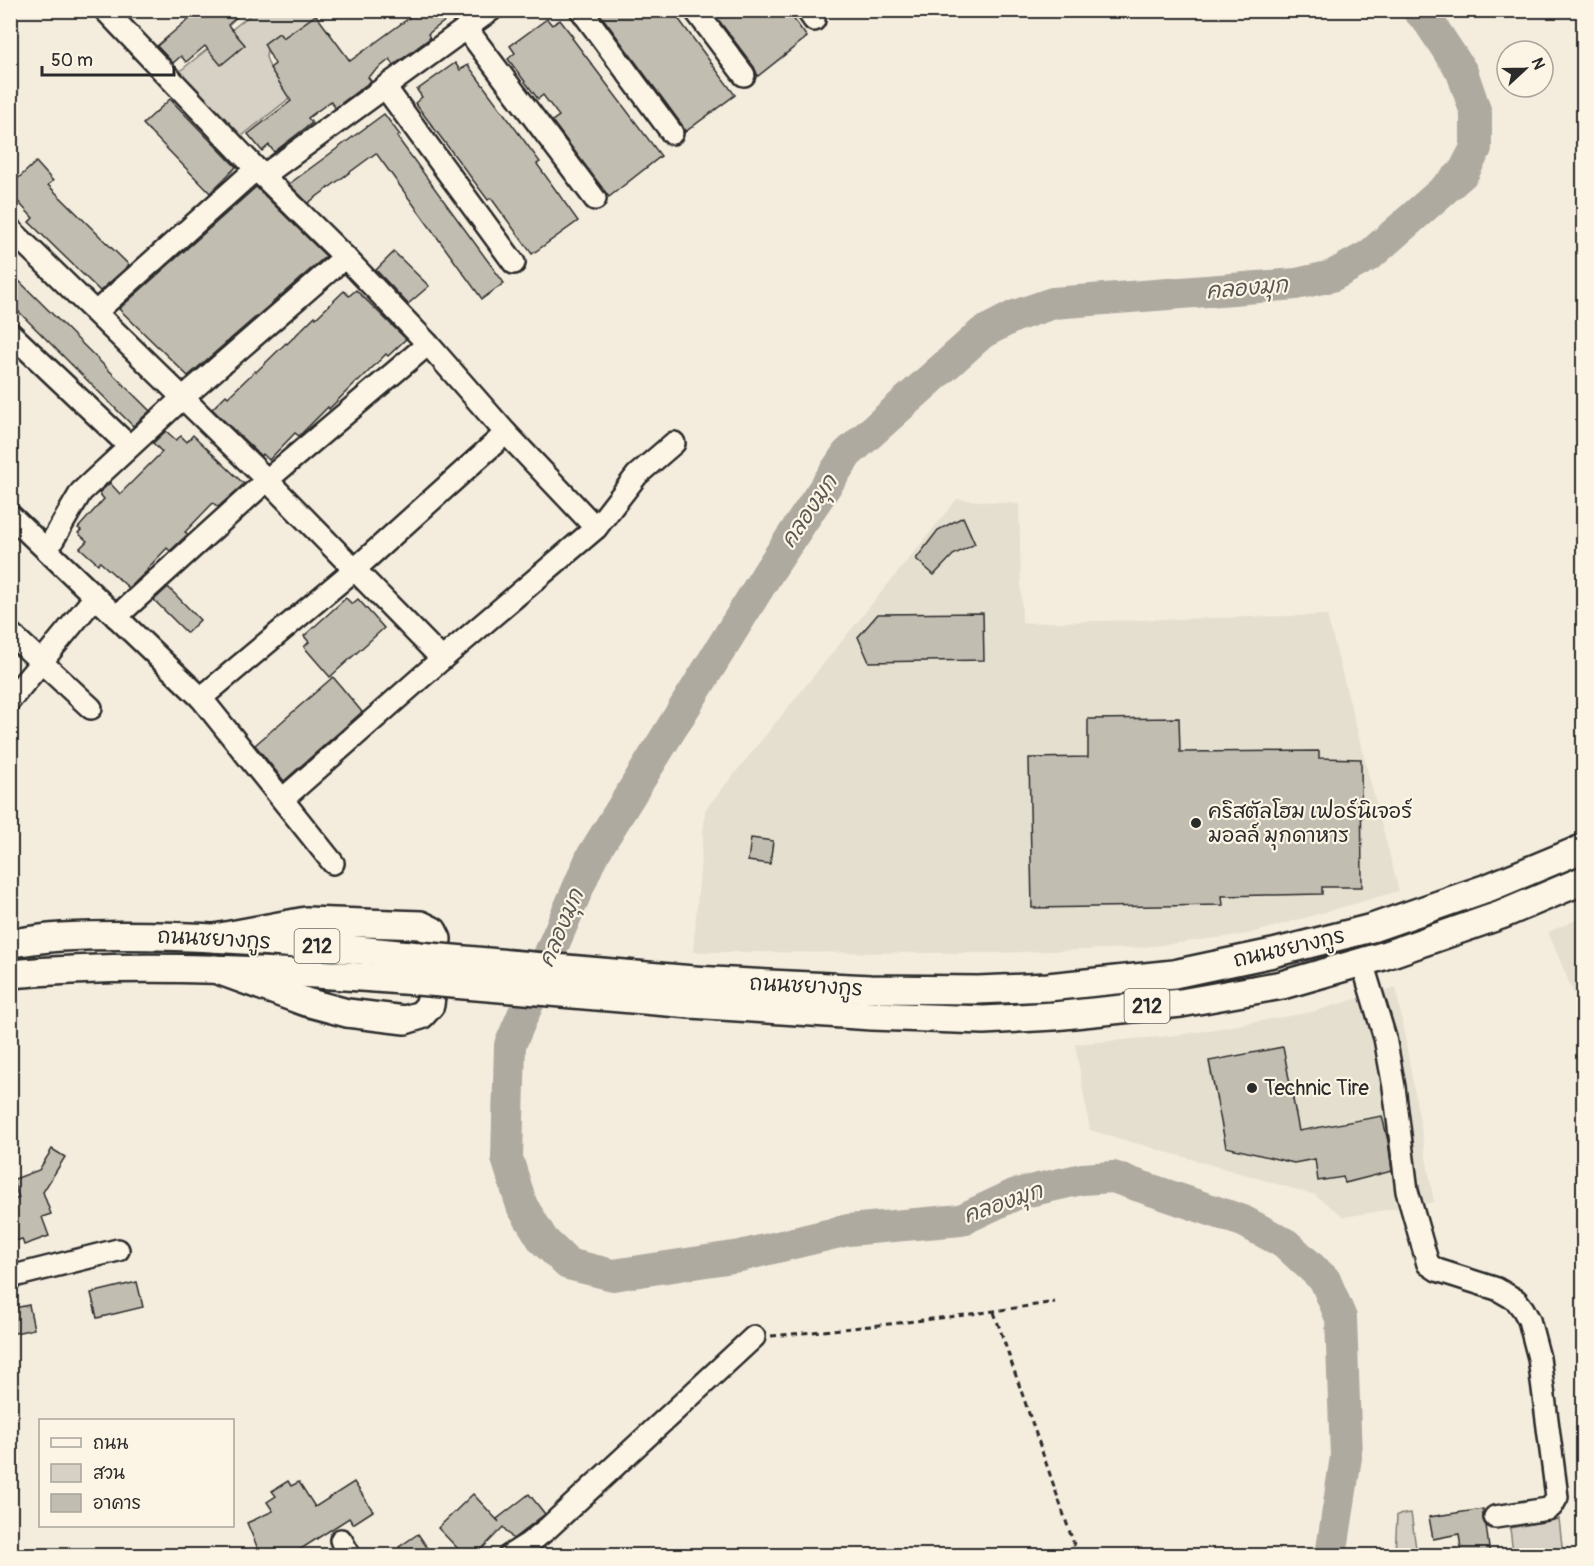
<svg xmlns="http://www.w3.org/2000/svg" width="1594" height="1566" viewBox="0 0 1594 1566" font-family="Pangolin,'Playpen Sans Thai',sans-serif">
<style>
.built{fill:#e5dfd0}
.green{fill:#d6d1c4;stroke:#807e78;stroke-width:1.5}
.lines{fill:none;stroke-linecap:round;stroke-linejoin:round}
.river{stroke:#afaaa0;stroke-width:32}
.building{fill:#c2bdb1;stroke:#2b2b2b;stroke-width:1.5}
.minor-casing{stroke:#2b2b2b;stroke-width:26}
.major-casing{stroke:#2b2b2b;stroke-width:32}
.path{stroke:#2b2b2b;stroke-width:3;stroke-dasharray:6 4.5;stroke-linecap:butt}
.minor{stroke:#fcf5e5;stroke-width:21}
.major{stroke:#fcf5e5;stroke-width:27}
.major-bridge-casing{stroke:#2b2b2b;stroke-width:32;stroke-linecap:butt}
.major-bridge{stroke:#fcf5e5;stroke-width:27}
.poi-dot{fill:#2b2b2b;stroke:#fcf5e5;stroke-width:2}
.labels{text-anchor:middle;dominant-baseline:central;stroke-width:4.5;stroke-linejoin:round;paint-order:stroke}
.shield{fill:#fcf5e5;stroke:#6a6863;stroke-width:1.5}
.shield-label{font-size:20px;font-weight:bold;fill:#2b2b2b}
.poi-label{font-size:21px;fill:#2b2b2b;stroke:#fcf5e5;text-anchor:start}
.street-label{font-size:21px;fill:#2b2b2b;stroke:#fcf5e5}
.water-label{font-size:22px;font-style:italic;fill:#595754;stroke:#fcf5e5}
</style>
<rect width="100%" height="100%" fill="#f4edde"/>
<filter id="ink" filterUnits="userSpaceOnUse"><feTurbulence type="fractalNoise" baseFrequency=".0167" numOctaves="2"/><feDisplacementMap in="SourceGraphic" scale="12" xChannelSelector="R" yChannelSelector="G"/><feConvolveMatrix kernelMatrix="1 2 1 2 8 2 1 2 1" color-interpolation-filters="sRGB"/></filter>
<g filter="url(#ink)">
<g class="built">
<path d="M957 499 1019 504 1022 623 1327 615 1399 891 1248 934 1138 948 997 953 693 952 705 810Z"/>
<path d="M1583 917V1016L1548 932Z"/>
<path d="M1396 987 1434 1202 1344 1217 1315 1195 1090 1130 1075 1044 1180 1035 1312 1012Z"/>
</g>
<g class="green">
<path d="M317 10 319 12 316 15 283 38 279 33 268 41 266 57 270 68 291 97 242 136 180 71 255 11Z"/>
<path d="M1411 1513 1417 1555H1395L1397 1515Z"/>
<path d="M1559 1519 1563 1555H1508L1513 1554 1510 1528Z"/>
</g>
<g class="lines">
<path class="river" d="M1331 1556 1346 1457 1341 1318 1325 1280 1286 1244 1243 1221 1113 1177 1082 1179 1016 1194 961 1220 848 1230 740 1256 613 1275 568 1264 543 1240 522 1206 507 1158 510 1045 591 858 769 571 847 454 982 333 1015 316 1053 303 1296 284 1332 276 1370 255 1463 173 1476 148V113L1462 72 1429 22 1418 10"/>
</g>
<g class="building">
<path d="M199 10H244L228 25 245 45 221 65 205 46 186 62 181 56 173 63 157 46Z"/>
<path d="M420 10H459L428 34 430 38 394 65 390 59 368 77 371 81 335 108 331 101 308 118 312 123 274 152 269 145 262 151 248 134 291 101 270 68 275 64 264 44 279 33 283 38 316 15 350 61Z"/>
<path d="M597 10H672L735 95 685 132 682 125Z"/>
<path d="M711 10H787L807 37 758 76 754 67Z"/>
<path d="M547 19 552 25 560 20 573 37 572 38 661 156 609 197 552 121 559 116 543 95 538 99 508 59 515 53 510 46Z"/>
<path d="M455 63 460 70 468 65 540 162 537 164 578 221 532 254 491 198 488 200 415 103 422 97 417 90Z"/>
<path d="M170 99 236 167 210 193 143 124Z"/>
<path d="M384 114 400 135 397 137 504 283 482 299 376 153 308 203 289 184Z"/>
<path d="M36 162 53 181 48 185 129 265 100 291 29 222 33 218 10 193V186Z"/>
<path d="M256 187 326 256 188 376 119 309Z"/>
<path d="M394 252 429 286 408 304 376 270Z"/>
<path d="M10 272 150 411 133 426 10 303Z"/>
<path d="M356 290 406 339 388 356 386 354 358 382 357 381 329 409 328 407 299 436 295 433 269 460 263 454 261 456 212 409 226 395 228 397 255 371 256 372 286 343 287 344 315 316 316 318 344 291 349 296Z"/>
<path d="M166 431 176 440 181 436 187 442 193 435 244 484 218 507 213 503 185 532 188 534 170 551 167 548 147 569 148 570 129 588 100 562 98 564 80 548 87 541 78 533 81 530 78 528 104 499 99 493 110 483 120 494 162 452 153 443Z"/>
<path d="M963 517 975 544 953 555 934 575 916 559 938 530Z"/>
<path d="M167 588H169L200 620 187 633 154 600Z"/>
<path d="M346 598 352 604 358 599 384 628 330 677 304 647 309 642 304 636Z"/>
<path d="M983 613 984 660 869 662 858 637 878 614Z"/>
<path d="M333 677 362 712 284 781 255 745Z"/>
<path d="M1179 718 1180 752 1319 751V758L1361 759 1362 887H1322V894L1222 896 1223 905 1032 908 1029 758 1088 757V719Z"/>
<path d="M751 838 773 841 770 864 748 861Z"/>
<path d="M1283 1047 1299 1131 1382 1116 1388 1141 1392 1171 1345 1183 1343 1177 1318 1181 1315 1159 1294 1163 1226 1147 1209 1061Z"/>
<path d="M52 1149 65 1157 43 1192 51 1214 42 1217 49 1236 24 1245 22 1239 15 1241 10 1228V1201L19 1198 12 1180 39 1170Z"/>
<path d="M137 1282 143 1307 97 1318 91 1293Z"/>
<path d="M29 1305 34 1329 10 1334V1309Z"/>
<path d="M288 1481 291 1486 299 1482 315 1507 354 1482 373 1511 353 1524 349 1518 290 1556H261L247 1523 273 1511 267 1502 276 1496 272 1491Z"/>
<path d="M473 1494 499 1522 497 1519 529 1494 545 1514 513 1539 503 1527 475 1556H465L438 1528Z"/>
<path d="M1483 1509V1519L1486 1525 1490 1556H1462L1459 1534 1433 1539 1429 1517Z"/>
<path d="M418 1534 433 1556H405L399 1547Z"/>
</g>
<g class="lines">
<g class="minor-casing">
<g id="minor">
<path d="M105 10 263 176 345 257 428 344 506 433 596 528"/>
<path d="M581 10 672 133"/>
<path d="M695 10 744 75"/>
<path d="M807 10 814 20"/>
<path d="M466 28 595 199"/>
<path d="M385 87 514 263"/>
<path d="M263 176 491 10"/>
<path d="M10 229 267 480 442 659"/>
<path d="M96 312 256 169"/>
<path d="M10 333 129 446"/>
<path d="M10 515 201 698 333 863"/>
<path d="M47 550 81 492 177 403 345 257"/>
<path d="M116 617 267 480 428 344"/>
<path d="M10 633 91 708"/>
<path d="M201 698 354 570 506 433"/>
<path d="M10 700 95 597"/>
<path d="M283 799 442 659 596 528 637 475 674 443"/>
<path d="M1362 962 1385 1038 1394 1087 1407 1191 1428 1264 1437 1270 1497 1289 1516 1300 1523 1309 1529 1320 1539 1358 1557 1497 1552 1506 1548 1509 1495 1517"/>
<path d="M10 1277 118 1250"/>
<path d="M341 1540 350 1556"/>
<path d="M509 1556 528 1544 548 1528 754 1337"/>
</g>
</g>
<g class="major-casing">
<g id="major">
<path d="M215 938 306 921 421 925 433 931 437 939 430 1005 421 1015 405 1020 347 1013 306 1002 215 969"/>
<path d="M10 943C27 941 44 938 61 937 181 931 300 944 419 956"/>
<path d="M10 974C146 962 281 971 417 981"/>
<path d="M693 980 870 989 978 990 1048 987 1174 974 1273 953 1372 928 1490 887 1584 848"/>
<path d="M691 1004 872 1016 984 1020 1054 1016 1181 1003 1282 985 1383 956 1501 915 1584 880"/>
</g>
</g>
<g class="path">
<path d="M994 1312 1078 1556"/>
<path d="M771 1336C866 1327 960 1317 1055 1302"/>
</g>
<use href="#minor" class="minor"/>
<use href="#major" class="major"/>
<g class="major-bridge-casing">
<g id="major-bridge">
<path d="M419 956 693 980"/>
<path d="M417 981 691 1004"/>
</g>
</g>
<use href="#major-bridge" class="major-bridge"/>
</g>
</g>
<g class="poi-dot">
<circle cx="1196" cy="823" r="6"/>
<circle cx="1252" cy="1088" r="6"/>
</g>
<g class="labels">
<g class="shield">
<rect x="294.5" y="929" width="45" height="34" rx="4.5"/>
<rect x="1124.5" y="989" width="45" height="34" rx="4.5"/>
</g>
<g class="shield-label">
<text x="317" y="946">212</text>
<text x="1147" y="1006">212</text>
</g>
<g class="poi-label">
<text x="1208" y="811">คริสตัลโฮม เฟอร์นิเจอร์<tspan x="1208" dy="24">มอลล์ มุกดาหาร</tspan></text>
<text x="1264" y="1088">Technic Tire</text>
</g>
<g class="street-label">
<text transform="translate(214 939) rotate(3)">ถนนชยางกูร</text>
<text transform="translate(1289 948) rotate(-13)">ถนนชยางกูร</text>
<text transform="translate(806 986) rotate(3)">ถนนชยางกูร</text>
</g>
<g class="water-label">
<text transform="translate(1247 288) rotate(-5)">คลองมุก</text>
<text transform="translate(809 511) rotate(-56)">คลองมุก</text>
<text transform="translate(561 928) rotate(-67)">คลองมุก</text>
<text transform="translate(1003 1203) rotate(-19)">คลองมุก</text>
</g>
</g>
<rect width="1594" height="1566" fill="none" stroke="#fcf5e5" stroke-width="36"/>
<rect x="18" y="18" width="1558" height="1530" fill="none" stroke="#2b2b2b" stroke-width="2" filter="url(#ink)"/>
<rect x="39" y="1419" width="195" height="108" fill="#fcf5e5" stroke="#a8a49b" stroke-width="1.5"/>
<rect x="51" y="1438" width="30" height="9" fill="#fcf5e5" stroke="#a8a49b" stroke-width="1.5"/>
<text x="93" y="1449" font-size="18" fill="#2b2b2b">ถนน</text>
<rect x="51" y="1464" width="30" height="18" fill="#d6d1c4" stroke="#a8a49b" stroke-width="1.5"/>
<text x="93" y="1479" font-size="18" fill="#2b2b2b">สวน</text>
<rect x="51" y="1494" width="30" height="18" fill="#c2bdb1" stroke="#a8a49b" stroke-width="1.5"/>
<text x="93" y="1509" font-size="18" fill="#2b2b2b">อาคาร</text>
<g transform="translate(1525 69) rotate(68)"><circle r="28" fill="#fcf5e5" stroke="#a8a49b" stroke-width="1.5"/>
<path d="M0-4.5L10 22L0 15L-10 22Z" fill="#2b2b2b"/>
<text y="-9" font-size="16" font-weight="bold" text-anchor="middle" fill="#2b2b2b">N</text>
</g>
<path d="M42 66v9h132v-9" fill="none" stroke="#2b2b2b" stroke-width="3"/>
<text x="51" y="66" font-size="18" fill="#2b2b2b" stroke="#fcf5e5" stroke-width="4.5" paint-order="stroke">50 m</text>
</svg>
